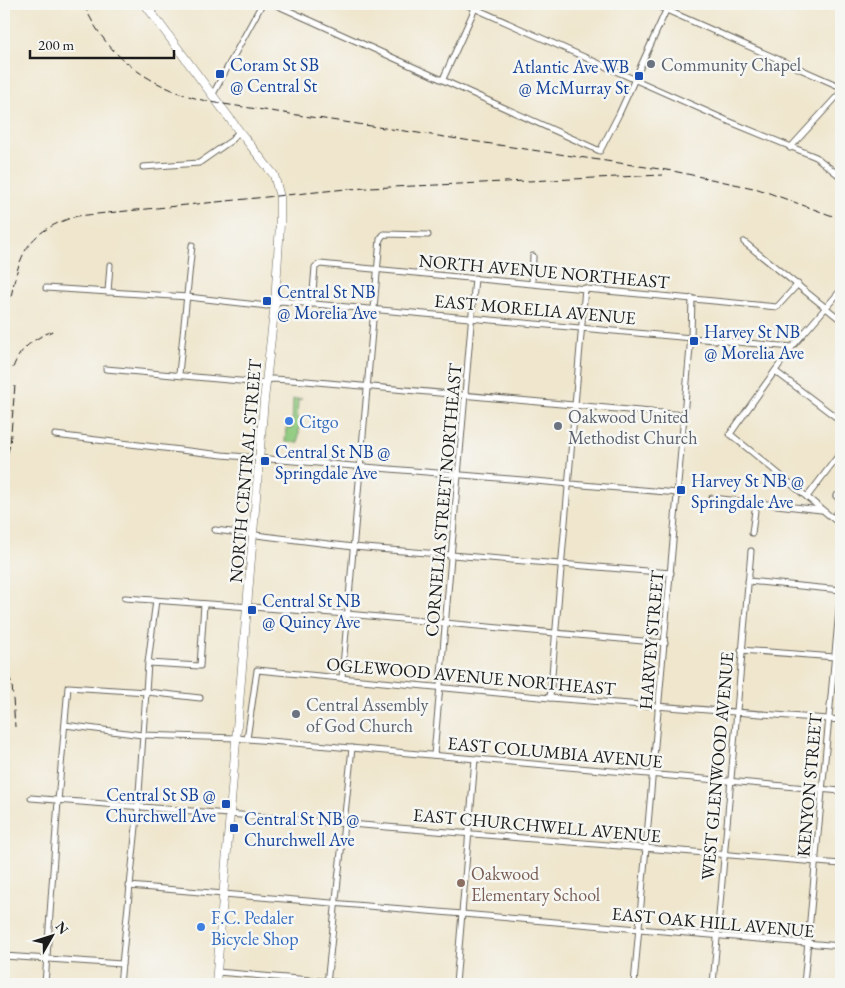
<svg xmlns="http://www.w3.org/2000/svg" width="845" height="988" viewBox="0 0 845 988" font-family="'EB Garamond',serif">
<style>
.green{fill:#90cb7f;stroke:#56744e}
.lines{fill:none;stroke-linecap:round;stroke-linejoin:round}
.street-casing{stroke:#66635a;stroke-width:7}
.secondary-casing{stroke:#66635a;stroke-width:9}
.street{stroke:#fff;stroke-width:5}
.secondary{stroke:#fff;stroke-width:8}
.rail{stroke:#1c1c1c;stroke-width:1;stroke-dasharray:8 4;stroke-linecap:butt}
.worship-dot{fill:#6b7280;stroke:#f6f6f2;stroke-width:2}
.transit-dot{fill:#1a4fb4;stroke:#f6f6f2;stroke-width:2}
.shop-dot{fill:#3f7fe0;stroke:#f6f6f2;stroke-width:2}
.education-dot{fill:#8d6e63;stroke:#f6f6f2;stroke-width:2}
.labels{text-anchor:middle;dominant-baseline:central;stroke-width:5;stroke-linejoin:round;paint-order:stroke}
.transit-label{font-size:18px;fill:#164399;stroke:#f6f6f2;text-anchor:start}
.worship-label{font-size:18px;fill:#5b616d;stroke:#f6f6f2;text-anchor:start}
.street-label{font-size:18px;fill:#1c1c1c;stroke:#f6f6f2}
.shop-label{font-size:18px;fill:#366cbe;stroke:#f6f6f2;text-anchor:start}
.education-label{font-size:18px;fill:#785e54;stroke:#f6f6f2;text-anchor:start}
</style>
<rect width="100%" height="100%" fill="#f6f6f2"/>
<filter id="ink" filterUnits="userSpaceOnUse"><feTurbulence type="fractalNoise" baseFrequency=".02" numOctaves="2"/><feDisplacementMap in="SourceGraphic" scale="10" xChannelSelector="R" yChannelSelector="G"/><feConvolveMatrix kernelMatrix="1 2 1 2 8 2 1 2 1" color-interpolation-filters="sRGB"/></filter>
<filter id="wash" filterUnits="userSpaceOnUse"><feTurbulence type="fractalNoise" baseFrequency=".0096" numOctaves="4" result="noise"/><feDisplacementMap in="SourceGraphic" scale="20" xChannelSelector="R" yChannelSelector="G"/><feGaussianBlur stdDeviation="1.12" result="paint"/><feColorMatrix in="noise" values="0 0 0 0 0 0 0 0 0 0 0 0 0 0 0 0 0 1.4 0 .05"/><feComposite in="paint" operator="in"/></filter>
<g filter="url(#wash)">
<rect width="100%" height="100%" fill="#efe6cd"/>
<path class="green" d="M293 399H302L298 400 297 416 300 420 298 443 285 442 286 428H292Z"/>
</g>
<g filter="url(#ink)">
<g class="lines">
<g class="street-casing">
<g id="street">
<path d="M274 4 600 151 619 114 669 4"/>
<path d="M465 4 728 121 816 157 841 177"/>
<path d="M653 4 841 87"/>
<path d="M835 4 841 7"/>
<path d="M443 79 477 4"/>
<path d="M213 94 262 4"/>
<path d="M790 148 841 92"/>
<path d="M143 167 199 163 232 140 239 131"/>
<path d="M744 242 841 320"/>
<path d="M532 283 533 256"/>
<path d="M46 288 188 297 267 306 281 301 792 347"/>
<path d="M841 290 792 347 730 434 841 525"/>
<path d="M108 292 110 265"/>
<path d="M312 304 315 267 320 264 777 307 798 284"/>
<path d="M106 369 262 383 272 379 306 381 684 415"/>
<path d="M775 371 841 421"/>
<path d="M179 374 192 245"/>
<path d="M55 435 222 455 678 493"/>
<path d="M836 496 841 501"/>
<path d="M807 497 841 452"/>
<path d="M712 498 821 510"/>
<path d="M833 518 841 508"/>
<path d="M215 530 353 547 671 573"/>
<path d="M752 533 756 503"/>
<path d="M748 581 841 590"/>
<path d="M125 598 347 614 665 643"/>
<path d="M741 650 835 657"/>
<path d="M148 663 200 666 204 604"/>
<path d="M342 678 380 239 384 234 428 235"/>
<path d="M550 698 585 288"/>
<path d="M65 725 142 735 236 738 841 791"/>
<path d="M247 739 257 670 550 698 841 720"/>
<path d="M434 755 475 278"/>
<path d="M31 798 841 864"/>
<path d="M129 886 841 946"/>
<path d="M4 956 122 964"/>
<path d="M217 972 358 984"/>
<path d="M45 984 58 801 68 687 147 692 200 698"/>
<path d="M120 984 138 807 148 663 156 600"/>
<path d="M327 984 352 748"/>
<path d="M456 984 475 759"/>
<path d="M634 984 691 336 692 298"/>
<path d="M713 984 751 551"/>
<path d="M804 984 841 589"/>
</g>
</g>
<g class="secondary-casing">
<path id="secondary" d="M145 4 239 131 274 175 280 197V224L275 303 264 400 216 984"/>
</g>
<use href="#street" class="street"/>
<use href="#secondary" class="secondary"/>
<g class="rail">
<path d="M84 4C106 59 154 89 210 102L673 171 758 189 841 219"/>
<path d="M11 297C20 250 29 231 77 216L346 189 663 175"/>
<path d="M13 368C20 347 35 338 55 330"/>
<path d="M4 465 10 445 15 385"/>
<path d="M4 664 12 684 15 727"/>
<path d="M4 675V705"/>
<path d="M4 826 6 816"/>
</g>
</g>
</g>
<g class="worship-dot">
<circle cx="651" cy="64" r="5"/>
<circle cx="558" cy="426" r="5"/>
<circle cx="296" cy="714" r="5"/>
</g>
<g class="transit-dot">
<rect x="215" y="69" width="10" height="10" rx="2.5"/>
<rect x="634" y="71" width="10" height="10" rx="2.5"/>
<rect x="262" y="296" width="10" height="10" rx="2.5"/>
<rect x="689" y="336" width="10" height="10" rx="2.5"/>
<rect x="260" y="456" width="10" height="10" rx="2.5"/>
<rect x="676" y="485" width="10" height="10" rx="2.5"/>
<rect x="247" y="605" width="10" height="10" rx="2.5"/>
<rect x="221" y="799" width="10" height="10" rx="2.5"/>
<rect x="229" y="823" width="10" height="10" rx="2.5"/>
</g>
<g class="shop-dot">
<circle cx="289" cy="421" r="5"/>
<circle cx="201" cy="927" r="5"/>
</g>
<circle class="education-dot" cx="461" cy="883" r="5"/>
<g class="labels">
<g class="transit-label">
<text x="230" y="64">Coram St SB<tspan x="230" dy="21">@ Central St</tspan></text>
<text x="629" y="66" text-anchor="end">Atlantic Ave WB<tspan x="629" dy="21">@ McMurray St</tspan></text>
<text x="277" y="291">Central St NB<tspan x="277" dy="21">@ Morelia Ave</tspan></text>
<text x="704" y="331">Harvey St NB<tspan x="704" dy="21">@ Morelia Ave</tspan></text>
<text x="275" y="451">Central St NB @<tspan x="275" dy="21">Springdale Ave</tspan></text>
<text x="691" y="480">Harvey St NB @<tspan x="691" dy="21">Springdale Ave</tspan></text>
<text x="262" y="600">Central St NB<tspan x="262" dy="21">@ Quincy Ave</tspan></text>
<text x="216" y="794" text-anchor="end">Central St SB @<tspan x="216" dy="21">Churchwell Ave</tspan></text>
<text x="244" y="818">Central St NB @<tspan x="244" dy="21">Churchwell Ave</tspan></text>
</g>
<g class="worship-label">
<text x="661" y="64">Community Chapel</text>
<text x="568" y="416">Oakwood United<tspan x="568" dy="21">Methodist Church</tspan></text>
<text x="306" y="704">Central Assembly<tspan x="306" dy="21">of God Church</tspan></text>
</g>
<g class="street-label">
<text transform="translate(544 271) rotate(5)">NORTH AVENUE NORTHEAST</text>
<text transform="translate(535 309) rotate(5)">EAST MORELIA AVENUE</text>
<text transform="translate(245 471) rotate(-85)">NORTH CENTRAL STREET</text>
<text transform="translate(443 500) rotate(-85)">CORNELIA STREET NORTHEAST</text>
<text transform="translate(651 640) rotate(-85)">HARVEY STREET</text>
<text transform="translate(471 676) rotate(5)">OGLEWOOD AVENUE NORTHEAST</text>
<text transform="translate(555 752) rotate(5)">EAST COLUMBIA AVENUE</text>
<text transform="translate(717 766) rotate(-85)">WEST GLENWOOD AVENUE</text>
<text transform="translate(809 785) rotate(-85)">KENYON STREET</text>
<text transform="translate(537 825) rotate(5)">EAST CHURCHWELL AVENUE</text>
<text transform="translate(713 922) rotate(5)">EAST OAK HILL AVENUE</text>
</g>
<g class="shop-label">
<text x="299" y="421">Citgo</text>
<text x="211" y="917">F.C. Pedaler<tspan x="211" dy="21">Bicycle Shop</tspan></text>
</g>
<g class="education-label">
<text x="471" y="873">Oakwood<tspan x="471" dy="21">Elementary School</tspan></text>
</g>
</g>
<rect width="845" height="988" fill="none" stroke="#f6f6f2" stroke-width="20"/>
<g transform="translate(52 936) rotate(51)" stroke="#f6f6f2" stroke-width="4" paint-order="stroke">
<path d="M0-4L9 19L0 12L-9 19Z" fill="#1c1c1c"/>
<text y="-8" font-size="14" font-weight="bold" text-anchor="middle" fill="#1c1c1c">N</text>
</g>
<path d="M30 50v8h144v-8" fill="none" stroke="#1c1c1c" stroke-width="2.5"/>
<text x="38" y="50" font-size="15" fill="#1c1c1c" stroke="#f6f6f2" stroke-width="4" paint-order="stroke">200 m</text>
</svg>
